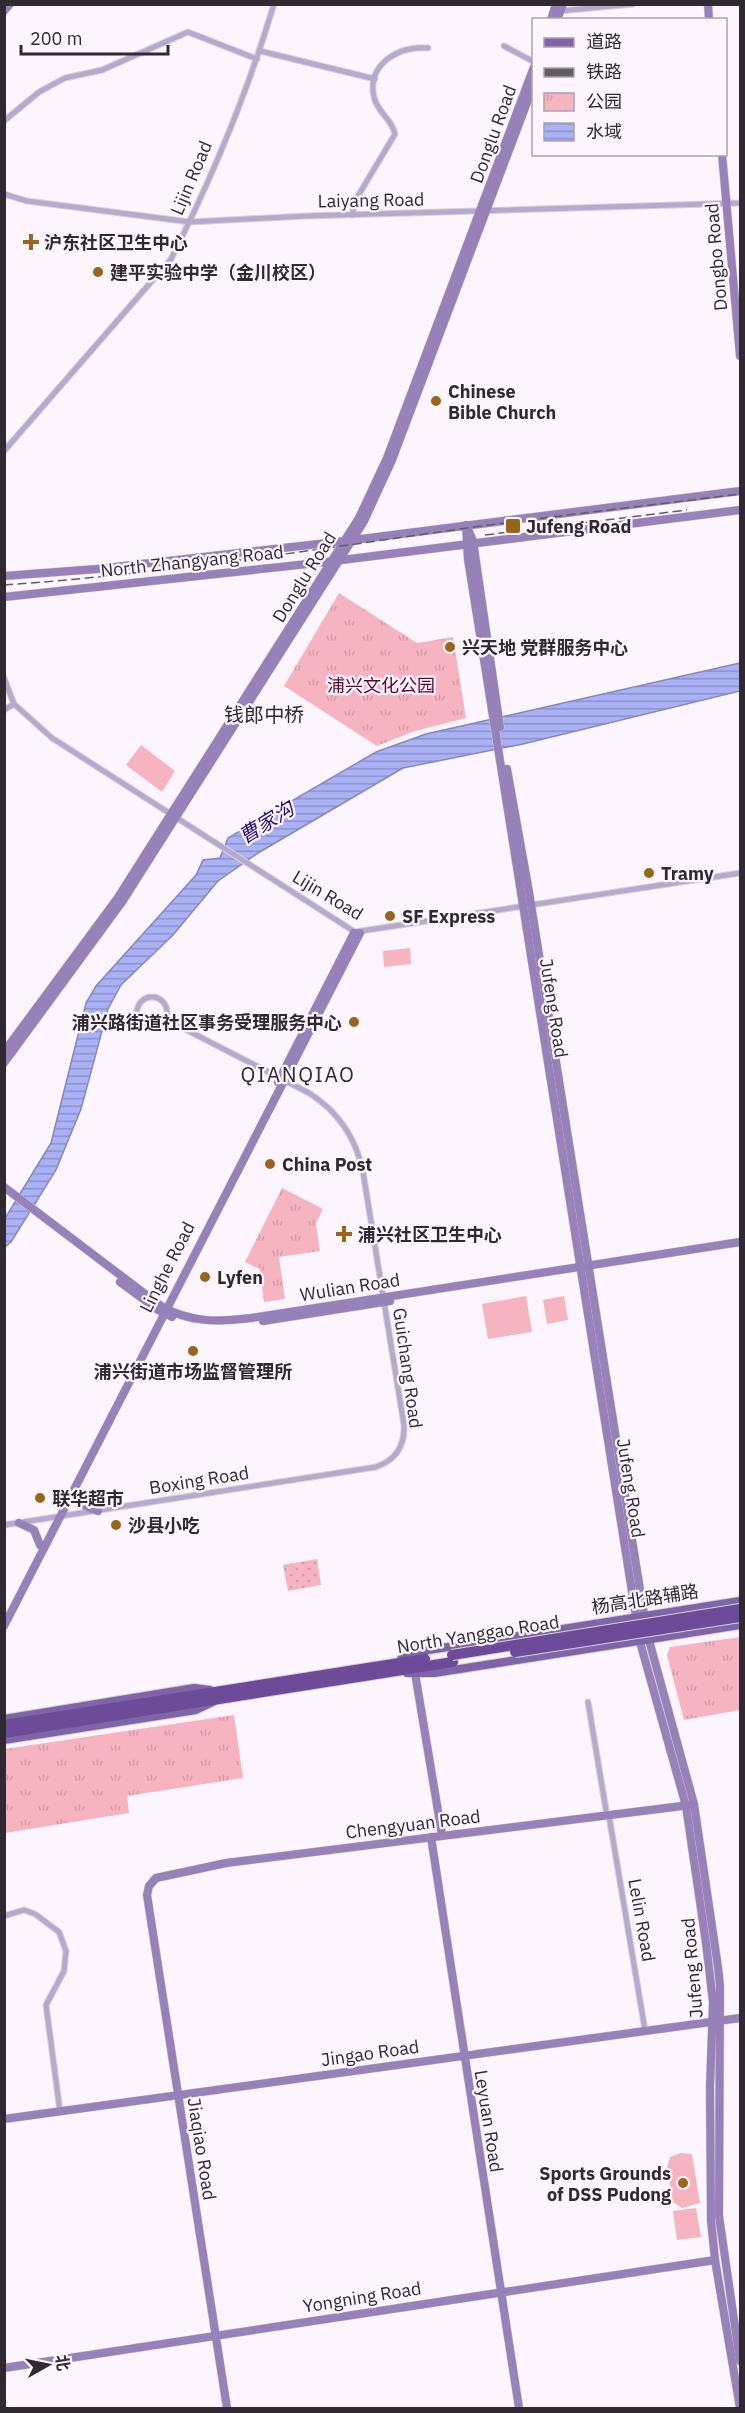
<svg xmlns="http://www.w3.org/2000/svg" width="745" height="2413" viewBox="0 0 745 2413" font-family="'IBM Plex Sans','Noto Sans SC',sans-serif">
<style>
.grass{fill:url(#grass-dots)}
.park{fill:url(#park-tufts)}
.pitch{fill:#f6b3c0}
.water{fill:url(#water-rules);stroke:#8588ba;stroke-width:1.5}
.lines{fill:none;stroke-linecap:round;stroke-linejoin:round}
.street-casing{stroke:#d8d0d8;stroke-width:7}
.secondary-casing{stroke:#d8d0d8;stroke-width:9}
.primary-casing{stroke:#d8d0d8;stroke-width:10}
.highway-casing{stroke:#d8d0d8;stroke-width:12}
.street{stroke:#b6a9ce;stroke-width:5}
.secondary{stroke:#9681b8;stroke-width:8}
.primary{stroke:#7f65a8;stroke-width:8}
.highway{stroke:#6c4c99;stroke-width:10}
.rail{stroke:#635c64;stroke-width:1.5;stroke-dasharray:9 4.5;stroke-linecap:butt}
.highway-bridge-casing{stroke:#d8d0d8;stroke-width:12;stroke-linecap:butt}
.highway-bridge{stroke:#6c4c99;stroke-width:10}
.poi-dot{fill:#98651a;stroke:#fdf5fd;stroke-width:2}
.labels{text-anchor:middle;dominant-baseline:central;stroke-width:4.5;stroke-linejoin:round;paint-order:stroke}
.street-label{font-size:18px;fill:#302931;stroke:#fdf5fd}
.poi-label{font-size:18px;font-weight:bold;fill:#302931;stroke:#fdf5fd;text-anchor:start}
.park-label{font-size:18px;fill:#600429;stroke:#fdf5fd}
.neighbourhood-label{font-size:20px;fill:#302931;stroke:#fdf5fd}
.water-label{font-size:20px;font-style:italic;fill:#231072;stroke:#fdf5fd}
.quarter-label{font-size:21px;letter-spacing:1.5px;fill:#302931;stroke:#fdf5fd}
</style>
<defs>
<pattern id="grass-dots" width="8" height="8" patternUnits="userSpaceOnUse" patternTransform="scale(1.5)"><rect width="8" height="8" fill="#f6b3c0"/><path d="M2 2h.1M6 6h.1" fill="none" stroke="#d39aa5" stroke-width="1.8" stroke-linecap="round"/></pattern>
<pattern id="park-tufts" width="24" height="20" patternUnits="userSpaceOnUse" patternTransform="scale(1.5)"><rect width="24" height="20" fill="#f6b3c0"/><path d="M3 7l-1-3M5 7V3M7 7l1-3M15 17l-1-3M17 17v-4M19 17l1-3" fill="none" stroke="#d39aa5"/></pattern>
<pattern id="water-rules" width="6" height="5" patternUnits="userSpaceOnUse" patternTransform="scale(1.5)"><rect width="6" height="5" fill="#aab1f5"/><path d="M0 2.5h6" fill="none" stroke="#8b90c7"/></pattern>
</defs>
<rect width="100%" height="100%" fill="#fdf5fd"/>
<path class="grass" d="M317 1559 321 1585 288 1591 283 1565Z"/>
<g class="park">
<path d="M339 593 417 643 453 637 466 718 415 731 377 746 284 686Z"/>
<path d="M282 1188 323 1209 316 1223 320 1251 279 1257 285 1299 264 1302 260 1269 245 1262Z"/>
<path d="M740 1637V1710L684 1720 667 1655 670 1647Z"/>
<path d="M234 1715 243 1778 127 1796 129 1813 5 1833V1749Z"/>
</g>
<g class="pitch">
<path d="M141 745 175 771 162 792 126 765Z"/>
<path d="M410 948 411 964 384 967 383 951Z"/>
<path d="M526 1296 532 1332 488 1339 482 1304Z"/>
<path d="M564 1296 568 1320 547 1324 543 1300Z"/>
<path d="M681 2153 692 2154 700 2203 682 2208 673 2202 667 2168 670 2157Z"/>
<path d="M696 2208 701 2237 677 2240 673 2211Z"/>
</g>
<path class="water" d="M740 663V691L523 744 403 768 258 853 218 881 173 935 121 985 108 1009 81 1109 56 1170 11 1242 5 1247 4 1220 51 1143 86 1003 96 986 196 875 203 860 220 858 228 838 376 752 426 734Z"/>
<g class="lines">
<g class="street-casing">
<g id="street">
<path d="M560 11 633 4"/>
<path d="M504 46 534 62"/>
<path d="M260 51 375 79"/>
<path d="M4 121 39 92 65 78 102 70 188 32 257 59"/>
<path d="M4 194 27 201 190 222 306 216 740 203"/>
<path d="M352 215 355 201 395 134C392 119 377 112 374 97 366 64 400 45 428 48"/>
<path d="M4 451 171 259C212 178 248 91 274 4"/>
<path d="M4 678 14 704 52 738 355 932 740 873"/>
<path d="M4 710 14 704"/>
<circle cx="152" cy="1012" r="15"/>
<path d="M4 1525 376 1467C396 1460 405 1446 404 1425L363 1172C356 1138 339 1112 309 1093L177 1025H161"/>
<path d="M588 1702 607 1816"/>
<path d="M609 1816 645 2030"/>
<path d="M4 1916 24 1910 35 1914 59 1932 66 1951 64 1971 46 2005 60 2111"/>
</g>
</g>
<g class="secondary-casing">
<g id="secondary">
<path d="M708 4 709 20"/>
<path d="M4 11 10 4"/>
<path d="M551 20 556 4"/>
<path d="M557 20 563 4"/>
<path d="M722 154 740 356"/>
<path d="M466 525 468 559 637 1623"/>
<path d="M468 529 473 541 500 727"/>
<path d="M4 576 97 569 345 541 740 491"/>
<path d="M4 597 326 562 740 510"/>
<path d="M507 769 529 892 645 1621"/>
<path d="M4 1052 117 899 359 518 387 458 534 67"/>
<path d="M4 1063 122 902 364 521 392 460 534 84"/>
<path d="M278 1082 354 933"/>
<path d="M4 1187 161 1306C190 1323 219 1322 251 1318L740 1242"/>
<path d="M120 1282 158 1310 172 1317"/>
<path d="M263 1321 390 1301"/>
<path d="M75 1488 81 1504 98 1511"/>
<path d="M19 1523 34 1530 40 1545"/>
<path d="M4 1626 360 933"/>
<path d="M647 1633 694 1804 718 1967 720 1986 719 2216 740 2361"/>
<path d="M638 1635 686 1806 706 1943 713 2002 710 2087 711 2220 715 2260 740 2408"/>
<path d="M415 1673 442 1835"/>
<path d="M431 1837 519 2408"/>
<path d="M4 2119 740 2018"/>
<path d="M4 2368 715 2260"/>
<path d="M227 2408 147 1895 149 1886 156 1878 226 1863 690 1805"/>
</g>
</g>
<g class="primary-casing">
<g id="primary">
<path d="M401 1659 429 1650 740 1601"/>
<path d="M407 1673H434L740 1625"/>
<path d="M4 1719 194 1688 210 1690"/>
<path d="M4 1740 196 1710 213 1702"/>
</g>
</g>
<g class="highway-casing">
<g id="highway">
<path d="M4 1725 425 1659"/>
<path d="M4 1733 453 1662"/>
</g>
</g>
<use href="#street" class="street"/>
<use href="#secondary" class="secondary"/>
<use href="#primary" class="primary"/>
<use href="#highway" class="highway"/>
<g class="rail">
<path d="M485 535 687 510"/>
<path d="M4 585C162 574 318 549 474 527 563 515 652 505 740 494"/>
</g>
<g class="highway-bridge-casing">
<g id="highway-bridge">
<path d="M515 1652 740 1617"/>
<path d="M452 1655 740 1609"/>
</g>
</g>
<use href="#highway-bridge" class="highway-bridge"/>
</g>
<g class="poi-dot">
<path d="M28 233h6v6h6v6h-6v6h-6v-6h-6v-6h6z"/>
<circle cx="98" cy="272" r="6"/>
<circle cx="436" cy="401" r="6"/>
<rect x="505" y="518" width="16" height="16" rx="3"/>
<circle cx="450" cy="647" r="6"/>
<circle cx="649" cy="873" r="6"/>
<circle cx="390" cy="916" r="6"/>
<circle cx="354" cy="1022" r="6"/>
<circle cx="270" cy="1164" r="6"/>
<path d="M341 1225h6v6h6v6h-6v6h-6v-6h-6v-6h6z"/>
<circle cx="205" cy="1277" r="6"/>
<circle cx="193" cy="1351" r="6"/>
<circle cx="40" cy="1498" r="6"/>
<circle cx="116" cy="1525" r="6"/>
<circle cx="683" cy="2183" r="6"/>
</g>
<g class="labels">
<g class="street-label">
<text transform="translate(493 134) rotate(-70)">Donglu Road</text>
<text transform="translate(191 178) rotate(-67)">Lijin Road</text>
<text transform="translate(371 200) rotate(-1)">Laiyang Road</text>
<text transform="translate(716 257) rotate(-95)">Dongbo Road</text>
<text transform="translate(192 561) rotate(-6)">North Zhangyang Road</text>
<text transform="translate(304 577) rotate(-58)">Donglu Road</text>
<text transform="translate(328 895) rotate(31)">Lijin Road</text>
<text transform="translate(554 1008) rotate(81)">Jufeng Road</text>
<text transform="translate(167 1267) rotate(-63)">Linghe Road</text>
<text transform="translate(350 1287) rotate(-9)">Wulian Road</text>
<text transform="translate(408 1368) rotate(82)">Guichang Road</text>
<text transform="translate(199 1480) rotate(-9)">Boxing Road</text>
<text transform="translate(631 1488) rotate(81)">Jufeng Road</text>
<text transform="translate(645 1599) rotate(-9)">杨高北路辅路</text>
<text transform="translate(478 1634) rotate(-9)">North Yanggao Road</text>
<text transform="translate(413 1824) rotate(-7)">Chengyuan Road</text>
<text transform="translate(642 1920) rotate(80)">Lelin Road</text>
<text transform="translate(692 1968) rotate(-95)">Jufeng Road</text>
<text transform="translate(370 2053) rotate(-8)">Jingao Road</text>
<text transform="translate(489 2121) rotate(81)">Leyuan Road</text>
<text transform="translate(202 2149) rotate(81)">Jiaqiao Road</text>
<text transform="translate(362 2297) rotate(-9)">Yongning Road</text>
</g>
<g class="poi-label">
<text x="44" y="242">沪东社区卫生中心</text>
<text x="110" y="272">建平实验中学（金川校区）</text>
<text x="448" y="391">Chinese<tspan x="448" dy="21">Bible Church</tspan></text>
<text x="526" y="526">Jufeng Road</text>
<text x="462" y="647">兴天地 党群服务中心</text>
<text x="661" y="873">Tramy</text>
<text x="402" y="916">SF Express</text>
<text x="342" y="1022" text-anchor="end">浦兴路街道社区事务受理服务中心</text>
<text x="282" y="1164">China Post</text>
<text x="358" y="1234">浦兴社区卫生中心</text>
<text x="217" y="1277">Lyfen</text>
<text x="193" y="1371" text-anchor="middle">浦兴街道市场监督管理所</text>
<text x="52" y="1498">联华超市</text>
<text x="128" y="1525">沙县小吃</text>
<text x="671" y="2173" text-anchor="end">Sports Grounds<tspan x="671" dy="21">of DSS Pudong</tspan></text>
</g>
<g class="park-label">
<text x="381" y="685">浦兴文化公园</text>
</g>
<g class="neighbourhood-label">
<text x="264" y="714">钱郎中桥</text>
</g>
<g class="water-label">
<text transform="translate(266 822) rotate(-32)">曹家沟</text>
</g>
<g class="quarter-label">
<text x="298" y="1074">QIANQIAO</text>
</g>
</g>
<rect width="745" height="2413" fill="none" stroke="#302931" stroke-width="12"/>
<rect x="532" y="18" width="195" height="138" fill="#fdf5fd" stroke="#aba3ab" stroke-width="1.5"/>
<rect x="544" y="38" width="30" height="9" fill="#7f65a8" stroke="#aba3ab" stroke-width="1.5"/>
<text x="586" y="48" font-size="18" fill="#302931">道路</text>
<rect x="544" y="68" width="30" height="9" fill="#635c64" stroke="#aba3ab" stroke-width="1.5"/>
<text x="586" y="78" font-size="18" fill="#302931">铁路</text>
<rect x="544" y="93" width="30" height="18" fill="url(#park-tufts)" stroke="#aba3ab" stroke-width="1.5"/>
<text x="586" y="108" font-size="18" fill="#302931">公园</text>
<rect x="544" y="123" width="30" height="18" fill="url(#water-rules)" stroke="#aba3ab" stroke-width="1.5"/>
<text x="586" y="138" font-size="18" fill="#302931">水域</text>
<g transform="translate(48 2365) rotate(81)" stroke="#fdf5fd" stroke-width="4.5" paint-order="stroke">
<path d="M0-4.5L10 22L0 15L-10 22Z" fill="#302931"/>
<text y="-9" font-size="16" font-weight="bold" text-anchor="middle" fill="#302931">北</text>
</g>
<path d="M21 45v9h147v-9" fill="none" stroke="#302931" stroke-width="3"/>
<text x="30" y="45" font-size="18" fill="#302931" stroke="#fdf5fd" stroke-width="4.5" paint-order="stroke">200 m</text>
</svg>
